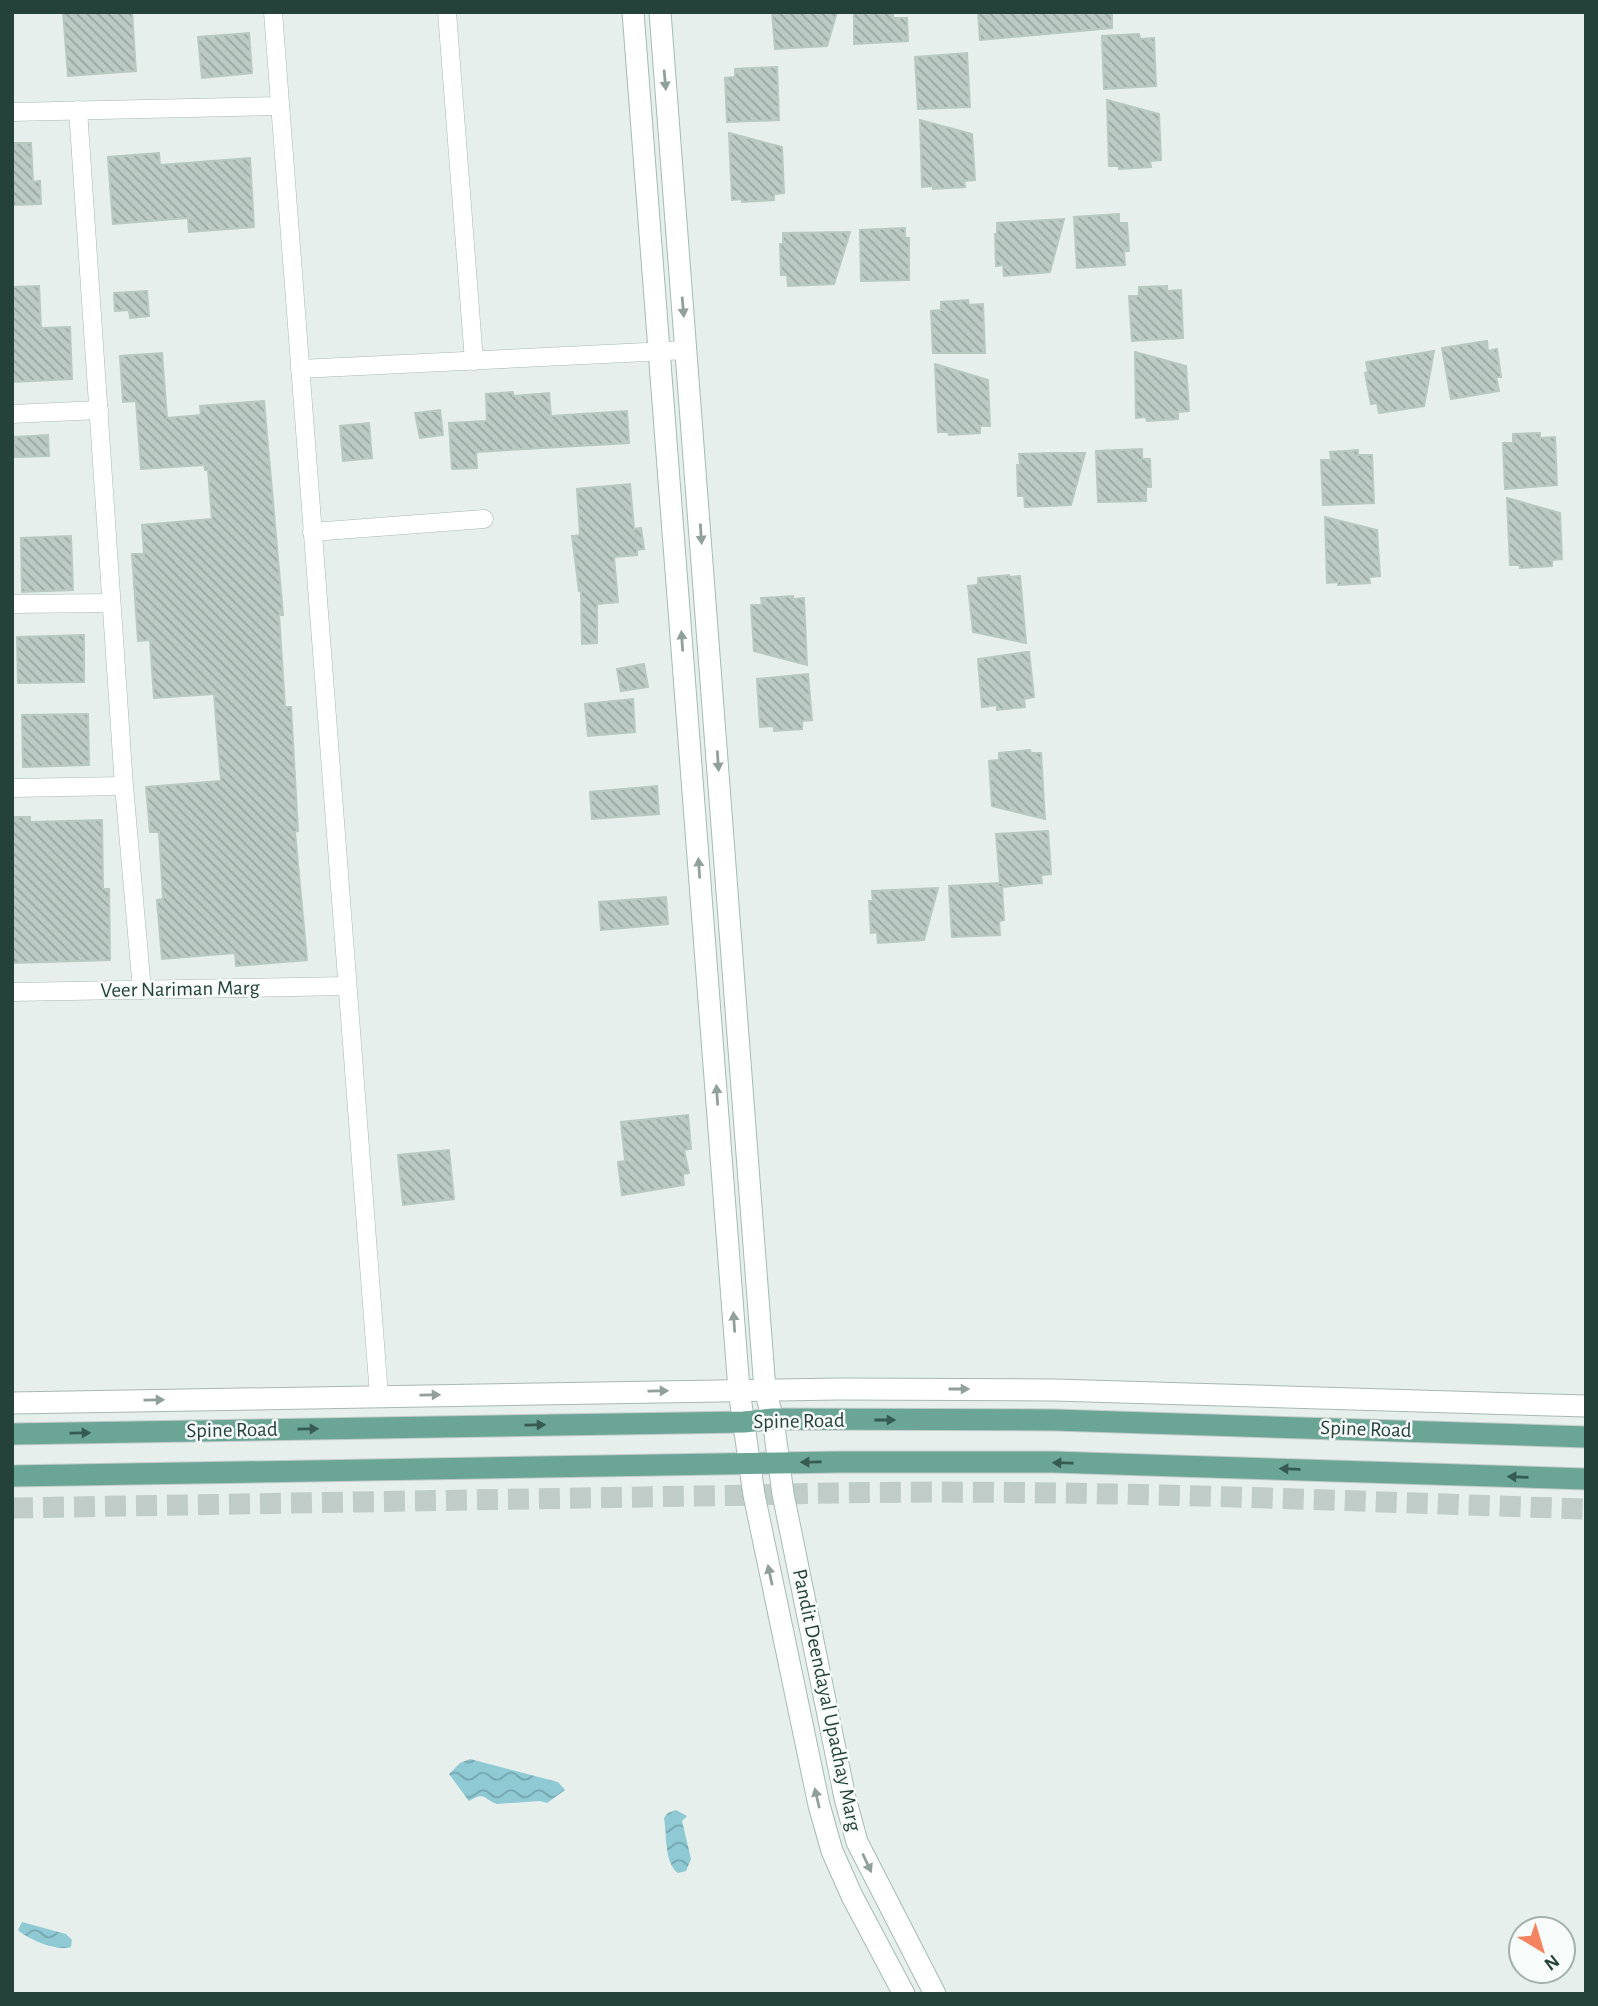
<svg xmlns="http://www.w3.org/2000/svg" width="1598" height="2006" viewBox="0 0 1598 2006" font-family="'Alegreya Sans',sans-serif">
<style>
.water{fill:url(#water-waves)}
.building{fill:url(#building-back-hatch);stroke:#b8c9c2;stroke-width:2}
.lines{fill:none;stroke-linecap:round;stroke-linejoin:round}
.tertiary-tunnel{stroke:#bfccc8;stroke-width:21;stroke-dasharray:21 10;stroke-linecap:butt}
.minor-casing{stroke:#a8b8b2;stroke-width:19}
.tertiary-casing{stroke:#a8b8b2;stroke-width:23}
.secondary-casing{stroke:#a4bbb3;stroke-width:23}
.primary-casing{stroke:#c2cac8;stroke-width:23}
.minor{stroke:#fff;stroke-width:18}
.tertiary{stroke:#fff;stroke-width:21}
.secondary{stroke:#fff;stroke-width:21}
.primary{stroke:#6aa596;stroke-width:21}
.oneway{fill:#92a09c}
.oneway2{fill:#365b51}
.labels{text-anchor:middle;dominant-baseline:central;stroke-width:5;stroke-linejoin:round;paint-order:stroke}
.street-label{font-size:21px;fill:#24423a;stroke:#f7fbf9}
</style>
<defs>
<pattern id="water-waves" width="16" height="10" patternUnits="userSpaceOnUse" patternTransform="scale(1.75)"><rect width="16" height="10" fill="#8ec9d4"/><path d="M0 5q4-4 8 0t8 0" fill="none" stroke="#74a5ad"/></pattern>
<pattern id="building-back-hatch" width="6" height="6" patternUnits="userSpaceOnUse" patternTransform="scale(1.75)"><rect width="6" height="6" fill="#bbcac4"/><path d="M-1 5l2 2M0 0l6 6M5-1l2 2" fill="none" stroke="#98a6a0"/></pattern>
</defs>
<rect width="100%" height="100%" fill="#e6efeb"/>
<g class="water">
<path d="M470 1759 558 1782 565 1790 547 1803 540 1801 497 1804C483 1799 486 1791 469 1801L449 1774 460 1763Z"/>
<path d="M676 1810 687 1816 682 1821 691 1859 686 1871 678 1873C664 1863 667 1834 664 1818L668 1813Z"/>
<path d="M22 1922 66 1934 72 1940 71 1947C58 1952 27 1939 18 1930Z"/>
</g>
<g class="building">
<path d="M63 12H132L136 71 68 76Z"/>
<path d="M772 12H837L827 46 775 49Z"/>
<path d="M854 12H893V18H907L908 41 854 44Z"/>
<path d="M978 12H1112V28L980 40Z"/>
<path d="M249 33 252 73 202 78 198 37Z"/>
<path d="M1139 34 1140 39 1154 38 1156 86 1104 89 1102 36Z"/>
<path d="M967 53 970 107 918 109 915 57Z"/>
<path d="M777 67 779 120 727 122 725 78 735 77V69Z"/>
<path d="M1107 100 1159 114 1161 160 1150 161 1151 167 1119 169V166H1109Z"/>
<path d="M920 120 972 134 975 180 964 181 965 187 933 189V186L922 187Z"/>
<path d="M729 133 782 147 784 193 774 194V200L742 202V199L732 200Z"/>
<path d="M12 143H31L33 182 40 181 41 204 12 205Z"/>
<path d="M159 153 160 165 250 158 254 227 189 232 188 218 113 224 108 157Z"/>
<path d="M1119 214V223H1127L1129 251H1124L1125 265 1077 268 1074 217Z"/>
<path d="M1064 219 1050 272 1004 276 1003 265 996 266 995 234H997V223Z"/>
<path d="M905 228V238H909V280L861 281 860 230Z"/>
<path d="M850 232 834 284 788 286 787 275H781L780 244H783V233Z"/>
<path d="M39 286 41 328 70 327 72 379 12 382V287Z"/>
<path d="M1167 286V291L1181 290 1183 338 1132 341 1129 296H1139V287Z"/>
<path d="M147 291 149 316 130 318 129 310 115 311 114 293Z"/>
<path d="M968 300 969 305 983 304 985 353H933L931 311 941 310V302Z"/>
<path d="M1487 341 1488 351 1497 349 1501 377H1496L1499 391 1451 399 1442 348Z"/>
<path d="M1434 351 1424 406 1379 413 1377 403 1371 404 1365 373 1368 372 1366 362Z"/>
<path d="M1135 352 1186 366 1189 411 1178 412V419L1147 421 1146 417 1136 418Z"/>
<path d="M162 353 167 418 201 415 200 406 264 401 283 615H279L285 707H291L298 831 295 832 307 960 236 966 235 953 162 959 157 900 163 899 159 832H150L146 787 221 781 214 694 154 698 150 640 138 641 132 554H144L142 525 212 519 208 470H205L204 465 141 469 136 401 123 402 120 356Z"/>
<path d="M935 364 988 380 990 426H980V433L949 435 948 432H938Z"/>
<path d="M513 392V396L549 393 551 416 627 411 629 443 476 452 477 468 452 469 449 423 487 421 486 394Z"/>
<path d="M440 410 443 435 420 438 415 413Z"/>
<path d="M369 423 372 458 343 461 340 426Z"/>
<path d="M1540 433V438L1555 437 1557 485 1505 489 1503 443H1513V434Z"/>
<path d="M48 435 49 456 15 457 14 437Z"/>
<path d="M1142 449V459H1150L1151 487H1146V501L1098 502 1096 451Z"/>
<path d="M1358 450V455H1372L1374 503 1323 505 1321 460H1331L1330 452Z"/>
<path d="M1052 453H1085L1071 505 1025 507 1024 496H1018L1017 465H1020L1019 454Z"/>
<path d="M630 484 634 529 641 528 644 549 637 550V555L614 557 618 602 597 604V643L582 644 581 591H579L572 536 580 535 577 489Z"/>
<path d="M1507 498 1560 513 1562 559 1552 560V566L1520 568V565H1510Z"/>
<path d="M1325 517 1377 530 1380 576 1369 577 1370 583 1338 585V582L1327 583Z"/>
<path d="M71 536 73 590 22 592 21 538Z"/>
<path d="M1009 575V577L1020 576 1026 643 973 632 968 586 978 585V578Z"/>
<path d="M793 596V599L804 598 807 665 754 651 751 605H762L761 598Z"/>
<path d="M84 635V682L18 683 17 637Z"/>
<path d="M1026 652H1029L1034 697 1024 699 1025 707 997 710V705L982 707 978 659Z"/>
<path d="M644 664 648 687 621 691 617 669Z"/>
<path d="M808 674 812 720 802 721V729L774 731V726L760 727 757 679Z"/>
<path d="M633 699 635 732 588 736 585 704Z"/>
<path d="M88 714 89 765 23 767 22 715Z"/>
<path d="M1030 750 1031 753H1041L1045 819 992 806 989 761 999 760V753Z"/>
<path d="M657 786 659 814 592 819 590 792Z"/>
<path d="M12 817H30V822L102 820 103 889H109L110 960 12 963Z"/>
<path d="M1048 831 1051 874 1041 875 1042 883 1002 887 1004 920 999 921 1000 935 952 937 949 886 1000 883 996 834Z"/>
<path d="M938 888 924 940 878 943 877 932 871 933 869 901H873L872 891Z"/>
<path d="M666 897 668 924 601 930 599 902Z"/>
<path d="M688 1115 691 1149 684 1150 689 1173 683 1174 684 1185 622 1195 618 1162 625 1161 621 1122Z"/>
<path d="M449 1150 454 1199 403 1205 398 1155Z"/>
</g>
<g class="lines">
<path class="tertiary-tunnel" d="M12 1508 754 1495C1031 1486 1309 1500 1586 1509"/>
<g class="minor-casing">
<g id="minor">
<path d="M273 12 379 1396"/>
<path d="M447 12 474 361"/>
<path d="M78 110 124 786 142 990"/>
<path d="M12 112 280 106"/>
<path d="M300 369 687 350"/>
<path d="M12 414 99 410"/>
<path d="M312 532 484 519"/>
<path d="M12 604 111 603"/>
<path d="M12 788 124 786"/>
<path d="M12 992 347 986"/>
</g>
</g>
<g class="tertiary-casing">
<path id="tertiary" d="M12 1403 840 1389 1055 1390 1586 1406"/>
</g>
<g class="secondary-casing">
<g id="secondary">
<path d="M633 12 739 1390 754 1495 819 1805 832 1851 852 1896 904 1994"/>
<path d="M660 12 765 1390 773 1419 783 1494 845 1798 857 1842 935 1994"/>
</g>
</g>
<g class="primary-casing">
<g id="primary">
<path d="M12 1434 744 1422 773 1419 1054 1420 1586 1437"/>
<path d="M12 1476 840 1462H1053L1586 1479"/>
</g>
</g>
<use href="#minor" class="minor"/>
<use href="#tertiary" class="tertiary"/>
<use href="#secondary" class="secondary"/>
<use href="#primary" class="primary"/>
</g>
<defs><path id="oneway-solid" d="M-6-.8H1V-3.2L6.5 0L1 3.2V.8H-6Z" transform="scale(1.75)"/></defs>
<g class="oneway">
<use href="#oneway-solid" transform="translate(665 80) rotate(85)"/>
<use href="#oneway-solid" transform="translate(683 307) rotate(85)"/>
<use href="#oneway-solid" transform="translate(701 534) rotate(86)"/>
<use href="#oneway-solid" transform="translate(682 641) rotate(-94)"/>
<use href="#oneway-solid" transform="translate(718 761) rotate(86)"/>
<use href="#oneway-solid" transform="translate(699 868) rotate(-94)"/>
<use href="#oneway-solid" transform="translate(717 1095) rotate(-94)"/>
<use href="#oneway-solid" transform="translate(734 1322) rotate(-94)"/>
<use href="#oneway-solid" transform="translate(959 1389)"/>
<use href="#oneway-solid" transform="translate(658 1391) rotate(-1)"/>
<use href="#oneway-solid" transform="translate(430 1395) rotate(-1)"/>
<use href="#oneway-solid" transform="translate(154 1400) rotate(-1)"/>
<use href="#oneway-solid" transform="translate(770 1575) rotate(-102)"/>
<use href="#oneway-solid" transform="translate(817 1798) rotate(-103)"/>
<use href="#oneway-solid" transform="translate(867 1863) rotate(65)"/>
</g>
<g class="oneway2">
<use href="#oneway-solid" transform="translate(885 1420)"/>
<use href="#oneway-solid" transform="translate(535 1425) rotate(-1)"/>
<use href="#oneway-solid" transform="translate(308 1429) rotate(-1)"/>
<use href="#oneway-solid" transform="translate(80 1433) rotate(-1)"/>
<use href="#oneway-solid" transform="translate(811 1462) rotate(179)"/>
<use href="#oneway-solid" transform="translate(1063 1463) rotate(-179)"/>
<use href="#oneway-solid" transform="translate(1290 1469) rotate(-178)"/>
<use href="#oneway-solid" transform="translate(1518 1477) rotate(-178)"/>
</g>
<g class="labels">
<g class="street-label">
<text transform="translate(180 989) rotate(-1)">Veer Nariman Marg</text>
<text transform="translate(799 1421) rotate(-1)">Spine Road</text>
<text transform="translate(1366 1429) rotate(2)">Spine Road</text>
<text transform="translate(232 1430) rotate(-1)">Spine Road</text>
<text transform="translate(827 1700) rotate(78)">Pandit Deendayal Upadhay Marg</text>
</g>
</g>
<rect width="1598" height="2006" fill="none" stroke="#24423a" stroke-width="28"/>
<g transform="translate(1542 1950) rotate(142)"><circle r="33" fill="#f7fbf9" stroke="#a3b1ad" stroke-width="2"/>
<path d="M0-5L12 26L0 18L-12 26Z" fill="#f4845f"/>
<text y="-10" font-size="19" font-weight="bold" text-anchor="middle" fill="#24423a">N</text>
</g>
</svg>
